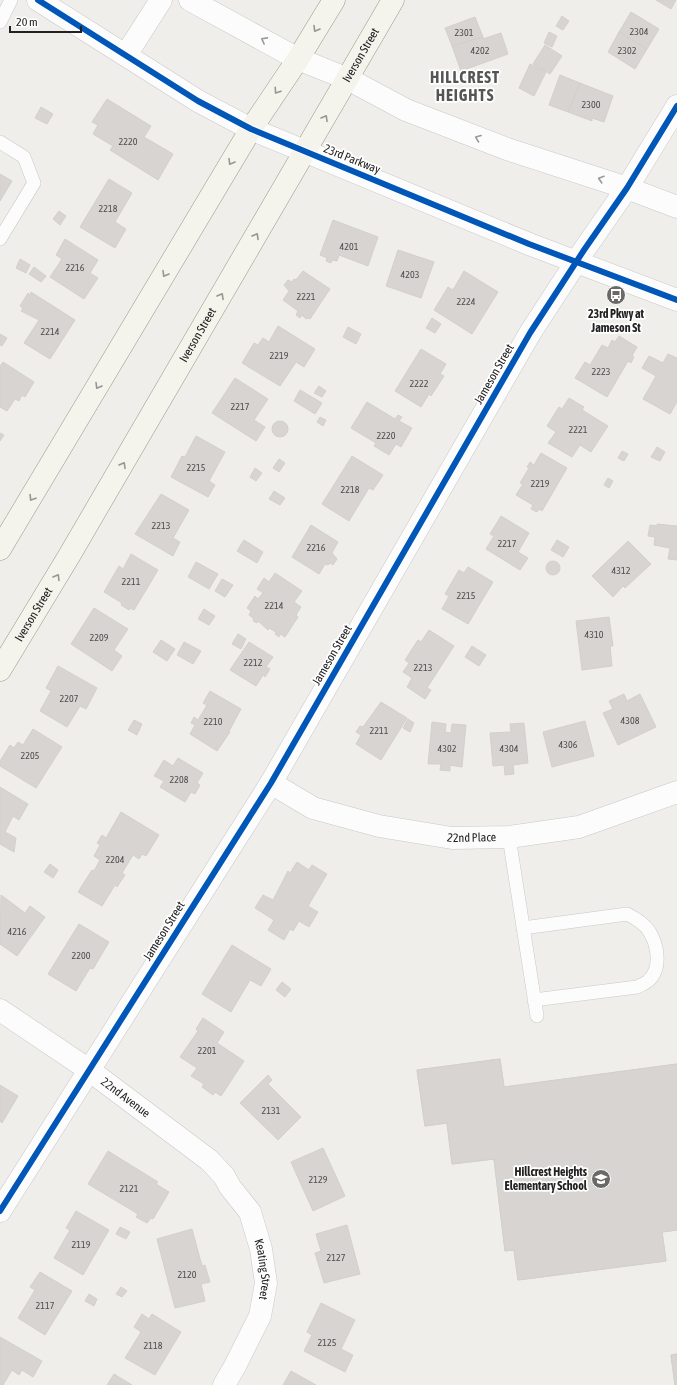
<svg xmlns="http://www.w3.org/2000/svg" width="677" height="1385" viewBox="0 0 677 1385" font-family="'Asap Condensed',sans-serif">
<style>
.building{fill:#d7d4d2;stroke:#d3d0cc;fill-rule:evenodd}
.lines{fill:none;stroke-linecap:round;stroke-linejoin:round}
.service-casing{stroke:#c9c8c7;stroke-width:14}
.minor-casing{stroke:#c9c8c7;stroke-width:23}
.tertiary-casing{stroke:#c9c8c7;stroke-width:23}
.secondary-casing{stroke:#999a82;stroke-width:23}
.service{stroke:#fdfcfc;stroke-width:13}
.minor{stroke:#fdfcfc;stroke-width:22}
.tertiary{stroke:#fdfcfc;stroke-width:22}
.secondary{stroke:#f4f4ed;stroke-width:22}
.cycleway-casing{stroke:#fff;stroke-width:8}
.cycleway{stroke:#0057b8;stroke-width:6}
.oneway{stroke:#969692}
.oneway2{stroke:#9a9a9a}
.labels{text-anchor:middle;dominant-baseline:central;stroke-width:3.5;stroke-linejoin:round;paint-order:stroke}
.number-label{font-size:10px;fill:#4f4e4e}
.street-label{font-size:12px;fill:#222;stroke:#fff}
.poi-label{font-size:12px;font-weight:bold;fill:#222;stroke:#fff}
.district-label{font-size:16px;font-weight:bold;letter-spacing:1px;fill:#555;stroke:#fff}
</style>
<rect width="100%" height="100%" fill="#f0eeeb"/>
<g class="building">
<path d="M656 0H676L671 9Z"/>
<path d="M631 12 659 29 647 49 619 32Z"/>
<path d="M562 16 569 21 563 30 556 26Z"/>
<path d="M475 17 483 37 452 46 445 28Z"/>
<path d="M549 32 557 36 552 47 544 43Z"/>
<path d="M619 32 647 49 635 69 608 52Z"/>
<path d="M501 33 508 54 461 71 452 46 483 37V39Z"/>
<path d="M545 45 562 56 550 74 533 64Z"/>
<path d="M530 64 546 72 534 96 519 88Z"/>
<path d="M560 75 580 83 568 112 549 105Z"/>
<path d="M580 83 613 96 604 122 592 118V121L568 112Z"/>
<path d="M107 99 151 126 144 137 173 154 158 180 110 150 113 146 93 134 98 125 92 122Z"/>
<path d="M41 107 53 114 47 124 35 118Z"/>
<path d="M0 174 12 181 0 201Z"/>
<path d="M109 179 132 193 115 222 126 229 115 248 80 227Z"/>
<path d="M59 211 66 216 60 225 53 219Z"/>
<path d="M333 220 378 237 368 266 339 255 337 261 332 260 331 263 326 261 327 258 320 255Z"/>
<path d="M65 239 98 260 90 273 98 278 84 299 50 277 62 259 56 255Z"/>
<path d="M398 250 434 262 421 298 386 286Z"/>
<path d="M20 259 30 265 26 273 16 268Z"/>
<path d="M34 267 46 276 41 282 29 274Z"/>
<path d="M303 271 330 289 310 319 308 318 306 319 302 315 300 318 296 315 298 311 283 300 289 291 284 285 288 280 292 282 294 279 296 280Z"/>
<path d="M464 271 498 292 472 334 434 310 448 287 453 290Z"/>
<path d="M31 292 75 320 50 359 24 343 39 320 21 311 23 308 20 306 28 293 30 295Z"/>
<path d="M432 318 441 324 435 333 426 328Z"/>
<path d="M278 326 315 349 304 367 296 362 280 386 242 363 254 343 258 345 263 338 269 342Z"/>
<path d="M348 327 361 334 356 344 343 337Z"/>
<path d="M0 334 7 338 2 346 0 345Z"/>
<path d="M619 336 637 347 632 356 634 357 631 363 628 361 607 397 575 378 585 362 590 365 602 345 608 348 612 340 615 342Z"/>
<path d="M421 349 446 364 440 374 444 376 431 396 429 394 421 407 395 391Z"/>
<path d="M668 354 677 358V402L670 414 643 399 656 376 642 368 649 356 663 363Z"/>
<path d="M3 362 34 382 25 397 22 395 19 401 15 399 7 411 0 407V366Z"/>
<path d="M235 378 268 399 254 420 265 427 256 441 212 413Z"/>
<path d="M319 386 326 391 322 397 314 393Z"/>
<path d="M300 390 322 403 315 414 294 401Z"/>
<path d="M569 398 584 407 582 410 608 426 591 452 580 445 572 457 548 443 556 432 547 426 559 407 562 409Z"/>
<path d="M367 402 395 419 398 415 402 417 399 421 412 428 401 447 396 444 389 455 374 446 376 443 351 428Z"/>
<path d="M320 417 326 420 323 426 317 422Z"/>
<circle cx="280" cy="429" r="8"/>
<path d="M0 433 4 435 0 441Z"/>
<path d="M196 436 225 452 209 481 215 485 208 497 171 477 182 456 185 457Z"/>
<path d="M657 447 665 452 660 461 651 457Z"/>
<path d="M622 451 628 454 624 461 618 458Z"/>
<path d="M541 453 567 468 542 511 539 509 537 512 531 509 533 505 516 495 523 484 520 483 529 468 527 467 530 462 534 465Z"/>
<path d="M352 456 383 475 373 490 369 488 349 521 322 504Z"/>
<path d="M279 459 285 463 279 472 273 468Z"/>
<path d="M255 468 262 473 256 481 250 477Z"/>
<path d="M608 478 613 481 609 488 604 485Z"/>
<path d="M274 491 285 498 280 505 269 499Z"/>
<path d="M161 494 189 510 173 538 180 542 173 556 135 534Z"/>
<path d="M501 516 529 533 518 552 528 558 520 570 486 549 494 536 490 534Z"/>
<path d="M657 524 677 526V560L668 559 670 548 654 545 655 537 648 536 650 525 657 526Z"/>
<path d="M311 525 338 542 332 553 337 559 333 565 330 563 328 565 325 564 319 574 292 557Z"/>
<path d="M244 540 263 552 257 563 237 551Z"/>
<path d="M557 540 569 547 563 557 551 550Z"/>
<path d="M628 541 651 564 625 588 623 586 613 597 592 576Z"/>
<path d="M131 554 158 570 134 610 130 608 129 610 121 605 122 603 104 592 119 566 123 569Z"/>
<circle cx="553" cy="568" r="7"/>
<path d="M196 562 218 574 209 589 188 577Z"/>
<path d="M468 567 493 582 468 624 442 609 449 596 445 594 459 570 464 573Z"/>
<path d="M275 573 302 591 294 602 301 607 296 615 298 617 285 637 280 634 279 637 275 634 276 632 269 628 268 630 258 621 257 623 253 621 254 619 249 615 251 611 247 608 255 596 258 599 263 593 257 589 264 578 269 582Z"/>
<path d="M222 579 233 585 225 597 215 591Z"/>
<path d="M94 608 128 629 114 650 122 656 112 671 71 644Z"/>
<path d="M204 609 215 616 209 625 198 619Z"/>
<path d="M609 617 613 646H610L612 666 582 670 576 621Z"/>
<path d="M429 630 454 646 427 688 431 690 425 699 407 687 412 678 403 672 409 663 405 660 418 640 421 642Z"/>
<path d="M238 634 246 639 241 649 232 644Z"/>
<path d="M161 640 175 649 167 661 153 652Z"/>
<path d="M184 642 201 651 193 664 177 655Z"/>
<path d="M249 642 273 657 266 667 270 669 265 677 263 675 256 686 230 670Z"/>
<path d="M472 646 486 655 479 666 465 657Z"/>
<path d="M58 666 97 688 86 709 80 706 67 727 40 711 51 691 46 688Z"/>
<path d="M210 691 241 709 229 731 230 732 217 751 190 734 195 725 191 723 194 717 198 720 207 705 203 703Z"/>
<path d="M624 694 627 701 640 694 656 727 618 745 603 713 613 709 609 701Z"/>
<path d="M381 702 407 718 381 760 356 744 361 735 356 732 360 726 363 727Z"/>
<path d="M408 719 414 723 410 732 403 728Z"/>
<path d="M134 720 142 724 137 735 128 730Z"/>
<path d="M585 721 594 756 552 767 543 732Z"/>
<path d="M432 722 446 724 445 732 451 733 452 724 466 725 462 767 450 765V771L440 770 441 764H428Z"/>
<path d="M524 723 528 763 513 765 514 774 505 775 504 765 493 766 490 733 511 732 510 724Z"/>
<path d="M33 729 62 747 36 788 0 766V761L10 745 14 748 18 742 23 745Z"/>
<path d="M178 758 203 773 197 783 200 785 195 794 191 792 185 802 160 787 164 781 154 776 164 760 173 766Z"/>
<path d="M0 787 28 804 19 820 13 816 5 832 16 838 14 852 0 844Z"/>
<path d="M121 812 159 835 146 856 142 854 139 859 133 855 122 873 125 875 117 887 115 885 102 906 78 892 92 870 94 871 100 860 94 856 100 845 97 843 102 835 106 838Z"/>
<path d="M297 862 309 870 312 865 327 874 308 906 318 912 309 927 299 921 293 931 290 929 284 940 268 930 274 920 255 908 263 895 273 900 288 871 290 873Z"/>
<path d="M50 864 58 870 53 878 44 872Z"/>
<path d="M1 895 25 913 30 906 45 917 17 956 0 944Z"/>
<path d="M79 924 109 942 93 969 90 968 76 991 48 974Z"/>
<path d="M232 945 271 969 261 986 250 980 231 1012 202 994Z"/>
<path d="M282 982 291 989 285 997 276 990Z"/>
<path d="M203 1018 224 1032 217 1043 244 1061 221 1096 215 1092 213 1095 202 1087 204 1084 191 1076 197 1068 180 1057 198 1031 196 1029Z"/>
<path d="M500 1059 504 1087 677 1064V1230L662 1232 666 1261 518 1280 514 1250 505 1251 494 1159 452 1164 447 1123 425 1126 417 1070ZM653 1138 660 1189 512 1208 509 1186 514 1185 510 1176 517 1175 515 1156 574 1148 576 1157 595 1155 594 1146Z"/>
<path d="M500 1059 504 1087 677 1064V1230L662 1232 666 1261 518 1280 514 1250 505 1251 494 1159 452 1164 447 1123 425 1126 417 1070Z"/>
<path d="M268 1075 272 1080 268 1084 301 1117 278 1140 240 1103Z"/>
<path d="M0 1085 18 1096 2 1123 0 1121Z"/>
<path d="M323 1148 345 1196 313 1211 291 1162Z"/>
<path d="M108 1151 158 1182 156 1184 169 1192 153 1219 151 1218 147 1223 136 1217 138 1214 88 1184Z"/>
<path d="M76 1211 109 1230 83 1275 54 1258 70 1230 66 1228Z"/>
<path d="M347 1225 360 1274 324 1283 315 1253 321 1251 316 1234Z"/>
<path d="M120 1227 130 1232 126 1239 116 1234Z"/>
<path d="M192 1229 202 1266 205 1265 210 1282 201 1284 205 1301 175 1308 157 1239Z"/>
<path d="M40 1272 72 1291 45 1335 18 1318 35 1290 30 1287Z"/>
<path d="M121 1287 127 1291 122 1297 116 1294Z"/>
<path d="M89 1294 97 1299 94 1306 85 1301Z"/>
<path d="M321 1303 355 1320 341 1349 353 1355 345 1372 304 1351 312 1335 307 1332Z"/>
<path d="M142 1314 149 1319 152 1314 181 1332 155 1375 125 1358 141 1332 134 1327Z"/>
<path d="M0 1337 42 1361 33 1377 22 1370 19 1375 12 1370 3 1385H0Z"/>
<path d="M677 1354V1385H675L671 1355Z"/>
<path d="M677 1354V1385H675L671 1355Z"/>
<path d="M291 1371 316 1385H283Z"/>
<path d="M114 1374 132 1385H107Z"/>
</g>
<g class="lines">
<g class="service-casing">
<g id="service">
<path d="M0 22 11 0"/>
<path d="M0 142 24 157 34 183 0 239"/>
<path d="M509 837 537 1016"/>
<path d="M523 928 627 914C635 918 644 923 649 931 658 945 662 969 648 981 645 984 640 985 637 987L534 1000"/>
</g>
</g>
<g class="minor-casing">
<g id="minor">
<path d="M126 55 161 0"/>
<path id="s1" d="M271 783 313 808 379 826 452 838 509 837 579 827 677 792"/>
<path id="s2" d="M0 1010 89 1070 209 1160 224 1176 230 1187 250 1212 261 1249 266 1283 260 1316 235 1366 224 1385"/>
<path d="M0 1211 271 783 530 333 584 250 627 188 677 106"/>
</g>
</g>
<g class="tertiary-casing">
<g id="tertiary">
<path d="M38 0 198 101 251 129 529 244 677 300"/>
<path d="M190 0 298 59 348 79 406 110 507 149 627 188 677 207"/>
</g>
</g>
<g class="secondary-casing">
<g id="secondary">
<path d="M0 549 251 129 298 59 334 0"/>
<path id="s3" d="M0 670 69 556 393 0"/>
</g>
</g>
<use href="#service" class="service"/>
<use href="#minor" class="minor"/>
<use href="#tertiary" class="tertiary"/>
<use href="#secondary" class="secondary"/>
<g class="cycleway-casing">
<g id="cycleway">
<path d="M38 0 198 101 251 129 529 244 677 300"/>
<path d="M0 1211 271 783 530 333 584 250 627 188 677 106"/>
</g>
</g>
<use href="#cycleway" class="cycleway"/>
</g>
<defs><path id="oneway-chevron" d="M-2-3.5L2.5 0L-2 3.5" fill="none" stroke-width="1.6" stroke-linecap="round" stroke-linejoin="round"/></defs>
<g class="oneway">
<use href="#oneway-chevron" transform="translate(316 29) rotate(121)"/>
<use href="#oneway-chevron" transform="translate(277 91) rotate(124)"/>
<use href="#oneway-chevron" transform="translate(325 118) rotate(-60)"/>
<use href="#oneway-chevron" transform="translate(231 162) rotate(121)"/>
<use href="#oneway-chevron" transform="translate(256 236) rotate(-60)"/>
<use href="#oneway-chevron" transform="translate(165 274) rotate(121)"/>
<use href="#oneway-chevron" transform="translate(221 296) rotate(-60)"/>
<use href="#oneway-chevron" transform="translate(98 386) rotate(121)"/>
<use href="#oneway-chevron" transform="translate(123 465) rotate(-60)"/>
<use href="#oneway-chevron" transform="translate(32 498) rotate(122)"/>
<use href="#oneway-chevron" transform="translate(57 577) rotate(-59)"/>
</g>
<g class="oneway2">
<use href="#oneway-chevron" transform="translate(264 40) rotate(-152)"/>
<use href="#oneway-chevron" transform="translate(478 138) rotate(-159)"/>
<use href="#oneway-chevron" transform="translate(601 179) rotate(-162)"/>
</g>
<defs>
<g id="bus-disc" transform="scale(1)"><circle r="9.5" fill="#6a6968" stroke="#fff"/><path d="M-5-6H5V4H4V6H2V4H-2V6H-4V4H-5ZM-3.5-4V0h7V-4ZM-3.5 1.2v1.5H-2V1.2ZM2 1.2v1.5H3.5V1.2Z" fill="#fff"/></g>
<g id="school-disc" transform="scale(1)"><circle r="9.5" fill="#6a6968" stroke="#fff"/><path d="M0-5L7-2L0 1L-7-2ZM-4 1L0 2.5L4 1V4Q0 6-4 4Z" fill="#fff"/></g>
</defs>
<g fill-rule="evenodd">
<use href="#bus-disc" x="616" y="295"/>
<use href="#school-disc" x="601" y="1179"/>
</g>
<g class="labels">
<g class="number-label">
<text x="639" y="31">2304</text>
<text x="464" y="32">2301</text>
<text x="480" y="50">4202</text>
<text x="627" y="50">2302</text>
<text x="591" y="104">2300</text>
<text x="128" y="141">2220</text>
<text x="108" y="208">2218</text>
<text x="349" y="246">4201</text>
<text x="75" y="267">2216</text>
<text x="410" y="274">4203</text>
<text x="306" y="296">2221</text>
<text x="466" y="301">2224</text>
<text x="50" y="331">2214</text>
<text x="279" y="355">2219</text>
<text x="601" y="371">2223</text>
<text x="419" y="383">2222</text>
<text x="240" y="406">2217</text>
<text x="578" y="429">2221</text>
<text x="386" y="435">2220</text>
<text x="196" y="467">2215</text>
<text x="540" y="483">2219</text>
<text x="350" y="489">2218</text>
<text x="161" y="525">2213</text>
<text x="507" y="543">2217</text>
<text x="316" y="547">2216</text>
<text x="621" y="570">4312</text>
<text x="131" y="581">2211</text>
<text x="466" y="595">2215</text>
<text x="274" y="605">2214</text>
<text x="594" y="634">4310</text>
<text x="99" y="637">2209</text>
<text x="253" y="662">2212</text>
<text x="423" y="667">2213</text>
<text x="69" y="698">2207</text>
<text x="630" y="720">4308</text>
<text x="213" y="721">2210</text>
<text x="379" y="730">2211</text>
<text x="568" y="744">4306</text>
<text x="447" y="748">4302</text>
<text x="509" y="748">4304</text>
<text x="30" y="755">2205</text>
<text x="179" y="779">2208</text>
<text x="115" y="859">2204</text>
<text x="17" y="931">4216</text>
<text x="81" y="955">2200</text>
<text x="207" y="1050">2201</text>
<text x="271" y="1110">2131</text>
<text x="318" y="1179">2129</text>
<text x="129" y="1188">2121</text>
<text x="81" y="1244">2119</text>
<text x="336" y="1257">2127</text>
<text x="187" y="1274">2120</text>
<text x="45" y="1305">2117</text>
<text x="327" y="1342">2125</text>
<text x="153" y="1345">2118</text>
</g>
<g class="street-label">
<text stroke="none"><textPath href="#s3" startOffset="713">Iverson Street</textPath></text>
<text transform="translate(352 159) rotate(22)">23rd Parkway</text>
<text stroke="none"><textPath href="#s3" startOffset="389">Iverson Street</textPath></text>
<text transform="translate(494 374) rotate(-60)">Jameson Street</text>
<text stroke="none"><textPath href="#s3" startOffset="65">Iverson Street</textPath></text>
<text transform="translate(332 655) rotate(-60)">Jameson Street</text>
<text stroke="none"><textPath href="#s1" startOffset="211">22nd Place</textPath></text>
<text transform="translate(164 931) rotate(-58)">Jameson Street</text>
<text stroke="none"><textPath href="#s2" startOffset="153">22nd Avenue</textPath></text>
<text stroke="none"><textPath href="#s2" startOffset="383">Keating Street</textPath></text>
</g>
<g class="poi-label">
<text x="616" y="314">23rd Pkwy at<tspan x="616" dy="14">Jameson St</tspan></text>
<text x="587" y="1172" text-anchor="end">Hillcrest Heights<tspan x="587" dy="14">Elementary School</tspan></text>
</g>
<g class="district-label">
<text x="465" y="77">HILLCREST<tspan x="465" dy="18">HEIGHTS</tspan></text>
</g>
</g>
<path d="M10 26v6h71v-6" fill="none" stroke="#222222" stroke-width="2"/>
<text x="16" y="26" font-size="12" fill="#222222" stroke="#ffffff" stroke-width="3" paint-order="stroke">20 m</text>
</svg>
